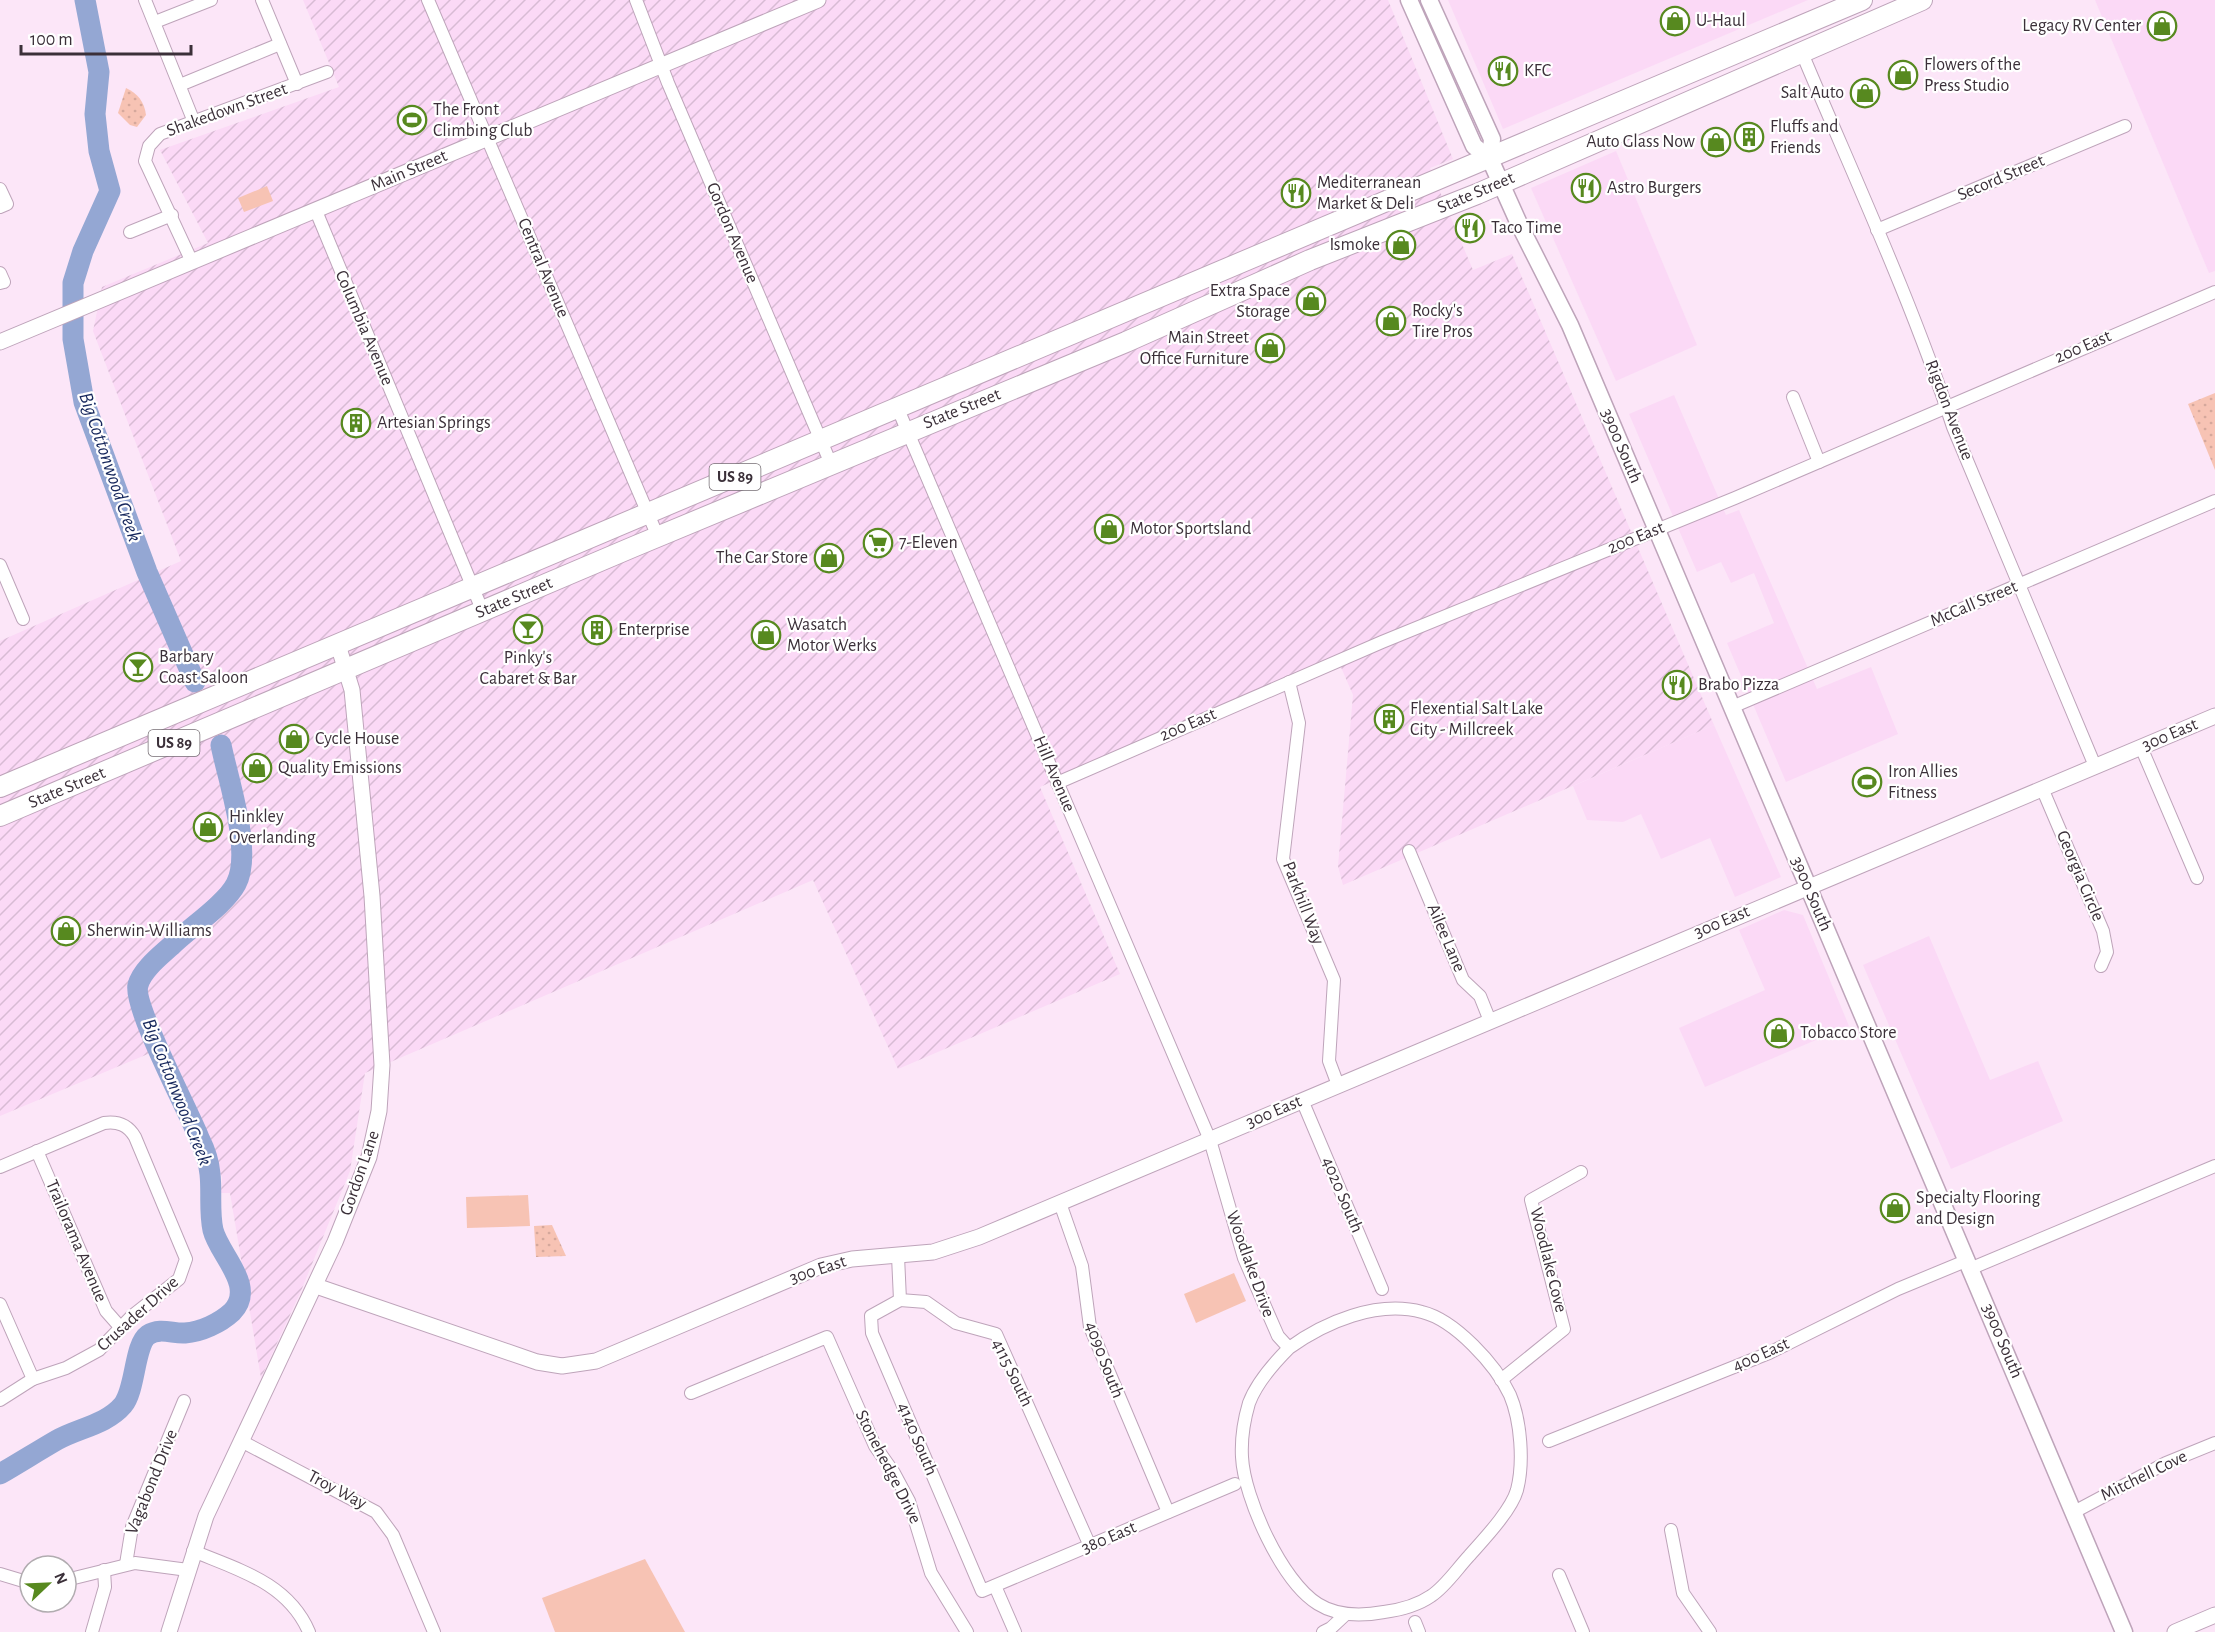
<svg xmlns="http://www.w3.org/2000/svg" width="2215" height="1632" viewBox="0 0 2215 1632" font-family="'Alegreya Sans',sans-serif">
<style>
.built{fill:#fbd9f6}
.industrial{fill:url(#industrial-furrows)}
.park{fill:url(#park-dots)}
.pitch{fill:#f7c3b4}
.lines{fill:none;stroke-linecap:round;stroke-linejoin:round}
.river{stroke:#94a7d3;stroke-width:21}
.minor-casing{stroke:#bea4ba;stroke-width:14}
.tertiary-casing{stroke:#bea4ba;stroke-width:17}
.secondary-casing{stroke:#bea4ba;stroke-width:19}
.primary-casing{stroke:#bea4ba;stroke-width:22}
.minor{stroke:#fff;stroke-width:12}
.tertiary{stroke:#fff;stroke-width:15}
.secondary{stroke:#fff;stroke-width:16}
.primary{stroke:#fff;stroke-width:20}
.labels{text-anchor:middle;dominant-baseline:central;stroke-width:4.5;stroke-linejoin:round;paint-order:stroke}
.shield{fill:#fff;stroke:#766e74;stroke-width:1.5}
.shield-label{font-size:16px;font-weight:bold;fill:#3b3039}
.poi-label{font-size:18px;fill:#3b3039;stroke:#fff;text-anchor:start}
.street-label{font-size:18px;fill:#3b3039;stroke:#fff}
.water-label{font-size:20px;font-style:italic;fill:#16275c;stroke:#fff}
</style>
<defs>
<pattern id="industrial-furrows" width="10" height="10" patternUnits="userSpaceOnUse" patternTransform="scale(1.5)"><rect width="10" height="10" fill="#fbd9f6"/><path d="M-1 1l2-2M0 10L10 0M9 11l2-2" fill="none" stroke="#d8bbd4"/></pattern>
<pattern id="park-dots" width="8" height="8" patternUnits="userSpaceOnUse" patternTransform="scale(1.5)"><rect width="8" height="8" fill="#f7c3b4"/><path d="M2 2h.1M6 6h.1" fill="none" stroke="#d5a89c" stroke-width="1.8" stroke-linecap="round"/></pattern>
</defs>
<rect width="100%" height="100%" fill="#fce6f8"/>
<g class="built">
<path d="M1448 0H1808L1503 129Z"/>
<path d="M2095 0H2215V271L2209 273Z"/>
<path d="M1616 151 1697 345 1616 381 1531 188Z"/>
<path d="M1674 395 1726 515 1739 510 1817 689 1871 667 1898 734 1786 782 1727 643 1774 623 1754 573 1731 583 1721 562 1697 572 1629 414Z"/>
<path d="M1714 725 1781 877 1735 897 1710 838 1661 859 1641 814 1623 822 1587 820 1573 786Z"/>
<path d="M1784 910 1803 915 1849 1026 1705 1087 1679 1028 1765 990 1739 930Z"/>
<path d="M1929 936 1990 1080 2038 1061 2063 1121 1951 1169 1863 965Z"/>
</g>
<path class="industrial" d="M303 0H1388L1453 159 1430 168 1473 270 1512 254 1714 725 1343 885 1338 866 1353 695 1337 658 1040 787 1120 974 898 1069 813 880 365 1073 350 1171 301 1291 261 1378 230 1193H221L222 1177 155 1051 0 1116V641L181 561 93 331 102 287 208 243 160 150 339 87Z"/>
<g class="park">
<path d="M126 88C138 94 144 101 146 115L137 127 130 125 118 113Z"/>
<path d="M2215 393V470L2188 404Z"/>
<path d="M552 1225 566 1256 536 1257 534 1226Z"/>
</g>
<g class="pitch">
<path d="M267 186 273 201 244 212 238 198Z"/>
<path d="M528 1195 530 1226 467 1228 466 1197Z"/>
<path d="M1234 1273 1246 1301 1196 1323 1184 1294Z"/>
<path d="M645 1559 685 1632H555L542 1598Z"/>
</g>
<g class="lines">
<g class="river">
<path d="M85 0 99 72 95 114 99 151 110 191 83 251 73 283V339L84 402 147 572 195 682"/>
<path d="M0 1474C19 1463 38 1451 57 1440 78 1428 106 1425 123 1405 136 1389 134 1345 148 1335 160 1327 173 1334 185 1333 201 1332 220 1323 232 1312 257 1286 219 1255 213 1230 209 1212 212 1193 210 1174 209 1162 204 1148 199 1138 189 1112 132 1005 138 985 142 970 160 956 171 946 189 928 225 905 236 884 253 852 228 780 221 745"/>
</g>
<g class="minor-casing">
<g id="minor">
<path d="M145 0 194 122"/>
<path d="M262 0 297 84"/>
<path d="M428 0 658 537"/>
<path d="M636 0 668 83 831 464"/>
<path d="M155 22 211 0"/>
<path d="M1802 53C1854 177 1911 299 1953 427L2095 766"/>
<path d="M180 85 280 44"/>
<path d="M0 189 7 204 0 207"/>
<path d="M316 211 483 612"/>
<path d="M1877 230 2125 126"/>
<path d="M130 232 172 215"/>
<path d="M192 262 145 161 149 146 160 134 327 72"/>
<path d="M0 273 4 282 0 283"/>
<path d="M1793 397 1819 462"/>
<path d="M898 409 1210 1140 1244 1258 1278 1336 1289 1348C1274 1363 1257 1382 1249 1403 1244 1420 1241 1439 1242 1457 1244 1498 1282 1582 1318 1604 1337 1616 1362 1616 1384 1612 1399 1610 1418 1605 1431 1596 1445 1587 1457 1569 1469 1556 1483 1540 1511 1511 1517 1490 1524 1463 1521 1421 1510 1395 1496 1365 1455 1320 1422 1312 1377 1300 1325 1322 1289 1348"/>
<path d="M0 565 23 619"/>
<path d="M1289 682 1299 723 1283 859 1334 980 1329 1061 1338 1085"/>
<path d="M1732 707 2215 501"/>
<path d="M2141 747 2197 878"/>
<path d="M1057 783 1382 642 1735 498 2215 292"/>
<path d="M2042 788 2103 931 2107 952 2101 966"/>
<path d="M1409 851 1463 980 1480 996 1490 1021"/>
<path d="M1302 1100 1382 1289"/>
<path d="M37 1151 106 1311 121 1328"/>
<path d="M0 1167 104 1123C118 1121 128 1125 135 1137L186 1259 179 1279 132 1316 99 1350 66 1368 33 1379 0 1400"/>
<path d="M1060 1203 1082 1266 1090 1327 1168 1512"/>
<path d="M898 1256 900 1300 926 1302 956 1323 996 1334 1090 1546"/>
<path d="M1972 1268 2215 1166"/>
<path d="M900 1300 871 1316 872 1333 982 1591 1235 1484"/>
<path d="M0 1304 33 1379"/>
<path d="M1501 1380 1564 1329 1531 1200 1581 1172"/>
<path d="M691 1393 827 1337 875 1446 894 1473 909 1501 931 1573 967 1632"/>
<path d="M241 1441 376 1512 393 1535 434 1632"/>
<path d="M1549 1441 1769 1353 1898 1289 1968 1260"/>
<path d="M2074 1512 2166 1463 2215 1443"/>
<path d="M1671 1530 1683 1593 1710 1632"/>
<path d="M193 1551C239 1570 288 1583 309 1632"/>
<path d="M126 1564 132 1527 184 1401"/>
<path d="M0 1574 30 1583"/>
<path d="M1559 1575 1583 1632"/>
<path d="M66 1580 135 1563 188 1570"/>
<path d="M995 1586 1015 1632"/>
<path d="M1415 1622 1419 1632"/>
<path d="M92 1632 105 1587 104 1570"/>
<path d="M1323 1632 1331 1628 1346 1614"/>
</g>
</g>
<g class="tertiary-casing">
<g id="tertiary">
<path d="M0 342 818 0"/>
<path d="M316 1286 537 1362 562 1366 596 1361 821 1266 852 1259 933 1252 979 1237 2215 716"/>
<path d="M169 1632 206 1516 335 1242 369 1157 379 1111 382 1065 372 896 352 690 338 645"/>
<path d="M2175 1632 2215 1615"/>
</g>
</g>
<g class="secondary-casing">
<g id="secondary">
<path d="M1409 0 1474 146 1490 159 1520 226 1570 325 2124 1632"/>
<path d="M1429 0 1492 139 1490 159"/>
</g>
</g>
<g class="primary-casing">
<g id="primary">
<path d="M0 787 1862 0"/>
<path d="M0 816 633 547 1126 342 1310 260 1477 194 1922 0"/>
</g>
</g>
<use href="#minor" class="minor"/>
<use href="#tertiary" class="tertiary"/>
<use href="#secondary" class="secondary"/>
<use href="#primary" class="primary"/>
</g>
<defs>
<g id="shop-ring" transform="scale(1.5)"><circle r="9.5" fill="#fff" stroke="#57891f" stroke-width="1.5"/><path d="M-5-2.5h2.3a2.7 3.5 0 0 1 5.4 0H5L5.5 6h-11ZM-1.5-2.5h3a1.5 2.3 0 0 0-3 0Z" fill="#57891f"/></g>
<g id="restaurant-ring" transform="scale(1.5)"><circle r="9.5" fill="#fff" stroke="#57891f" stroke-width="1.5"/><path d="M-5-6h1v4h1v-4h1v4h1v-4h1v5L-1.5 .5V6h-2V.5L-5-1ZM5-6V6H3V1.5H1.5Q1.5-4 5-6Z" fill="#57891f"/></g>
<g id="stadium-ring" transform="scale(1.5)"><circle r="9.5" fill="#fff" stroke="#57891f" stroke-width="1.5"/><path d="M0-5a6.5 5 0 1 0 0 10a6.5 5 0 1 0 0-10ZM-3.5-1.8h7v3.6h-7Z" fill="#57891f"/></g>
<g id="building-ring" transform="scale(1.5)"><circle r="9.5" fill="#fff" stroke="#57891f" stroke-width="1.5"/><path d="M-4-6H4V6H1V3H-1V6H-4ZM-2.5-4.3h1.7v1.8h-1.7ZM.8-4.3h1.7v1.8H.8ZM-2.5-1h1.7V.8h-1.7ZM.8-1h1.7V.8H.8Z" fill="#57891f"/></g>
<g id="supermarket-ring" transform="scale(1.5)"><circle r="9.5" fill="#fff" stroke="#57891f" stroke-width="1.5"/><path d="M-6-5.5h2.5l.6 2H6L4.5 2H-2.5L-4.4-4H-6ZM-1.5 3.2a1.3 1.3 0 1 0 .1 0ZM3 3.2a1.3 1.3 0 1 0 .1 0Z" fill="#57891f"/></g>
<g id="bar-ring" transform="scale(1.5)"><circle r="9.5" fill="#fff" stroke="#57891f" stroke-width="1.5"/><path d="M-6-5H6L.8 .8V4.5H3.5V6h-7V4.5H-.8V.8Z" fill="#57891f"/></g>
</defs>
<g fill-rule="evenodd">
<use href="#shop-ring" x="1675" y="21"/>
<use href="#shop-ring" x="2162" y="26"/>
<use href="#restaurant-ring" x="1503" y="71"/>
<use href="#shop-ring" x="1903" y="75"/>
<use href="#shop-ring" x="1865" y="93"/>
<use href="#stadium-ring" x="412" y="120"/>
<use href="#building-ring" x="1749" y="137"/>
<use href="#shop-ring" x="1716" y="142"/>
<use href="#restaurant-ring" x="1586" y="188"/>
<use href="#restaurant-ring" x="1296" y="193"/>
<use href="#restaurant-ring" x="1470" y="228"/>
<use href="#shop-ring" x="1401" y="245"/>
<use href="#shop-ring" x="1311" y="301"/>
<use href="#shop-ring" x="1391" y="321"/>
<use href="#shop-ring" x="1270" y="348"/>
<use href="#building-ring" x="356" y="423"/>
<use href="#shop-ring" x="1109" y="529"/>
<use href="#supermarket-ring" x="878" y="543"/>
<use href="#shop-ring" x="829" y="558"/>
<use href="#bar-ring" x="528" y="629"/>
<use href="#building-ring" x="597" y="630"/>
<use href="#shop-ring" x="766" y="635"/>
<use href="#bar-ring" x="138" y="667"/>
<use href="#restaurant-ring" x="1677" y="685"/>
<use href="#building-ring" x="1389" y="719"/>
<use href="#shop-ring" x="294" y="739"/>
<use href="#shop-ring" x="257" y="768"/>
<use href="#stadium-ring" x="1867" y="782"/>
<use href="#shop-ring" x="208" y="827"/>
<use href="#shop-ring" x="66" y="931"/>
<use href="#shop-ring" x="1779" y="1033"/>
<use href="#shop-ring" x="1895" y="1208"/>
</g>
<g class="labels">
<g class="shield">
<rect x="709.5" y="464" width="51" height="26" rx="4.5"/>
<rect x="148.5" y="730" width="51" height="26" rx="4.5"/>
</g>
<g class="shield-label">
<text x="735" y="477">US 89</text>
<text x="174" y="743">US 89</text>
</g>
<g class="poi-label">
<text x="1696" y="21">U-Haul</text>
<text x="2141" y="26" text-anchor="end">Legacy RV Center</text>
<text x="1924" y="65">Flowers of the<tspan x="1924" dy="21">Press Studio</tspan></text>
<text x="1524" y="71">KFC</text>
<text x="1844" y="93" text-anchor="end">Salt Auto</text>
<text x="433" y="110">The Front<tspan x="433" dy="21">Climbing Club</tspan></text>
<text x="1770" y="127">Fluffs and<tspan x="1770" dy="21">Friends</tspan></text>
<text x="1695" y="142" text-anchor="end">Auto Glass Now</text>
<text x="1317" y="183">Mediterranean<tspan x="1317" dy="21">Market &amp; Deli</tspan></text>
<text x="1607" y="188">Astro Burgers</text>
<text x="1491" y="228">Taco Time</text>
<text x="1380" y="245" text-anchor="end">Ismoke</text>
<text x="1290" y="291" text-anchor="end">Extra Space<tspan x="1290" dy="21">Storage</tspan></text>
<text x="1412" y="311">Rocky's<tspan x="1412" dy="21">Tire Pros</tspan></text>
<text x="1249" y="338" text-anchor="end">Main Street<tspan x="1249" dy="21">Office Furniture</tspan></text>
<text x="377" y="423">Artesian Springs</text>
<text x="1130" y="529">Motor Sportsland</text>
<text x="899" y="543">7-Eleven</text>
<text x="808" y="558" text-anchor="end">The Car Store</text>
<text x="787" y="625">Wasatch<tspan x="787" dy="21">Motor Werks</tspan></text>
<text x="618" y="630">Enterprise</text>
<text x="159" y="657">Barbary<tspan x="159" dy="21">Coast Saloon</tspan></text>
<text x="528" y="658" text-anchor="middle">Pinky's<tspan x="528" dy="21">Cabaret &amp; Bar</tspan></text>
<text x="1698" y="685">Brabo Pizza</text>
<text x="1410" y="709">Flexential Salt Lake<tspan x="1410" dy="21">City - Millcreek</tspan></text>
<text x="315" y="739">Cycle House</text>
<text x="278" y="768">Quality Emissions</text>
<text x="1888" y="772">Iron Allies<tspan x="1888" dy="21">Fitness</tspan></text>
<text x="229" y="817">Hinkley<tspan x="229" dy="21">Overlanding</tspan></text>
<text x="87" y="931">Sherwin-Williams</text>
<text x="1800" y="1033">Tobacco Store</text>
<text x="1916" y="1198">Specialty Flooring<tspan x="1916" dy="21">and Design</tspan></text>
</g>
<g class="street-label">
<text transform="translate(227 110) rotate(-20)">Shakedown Street</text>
<text transform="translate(409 171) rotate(-23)">Main Street</text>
<text transform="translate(2001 178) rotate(-23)">Secord Street</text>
<text transform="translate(1476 193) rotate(-23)">State Street</text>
<text transform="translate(732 233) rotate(67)">Gordon Avenue</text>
<text transform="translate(543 268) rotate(67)">Central Avenue</text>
<text transform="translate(364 328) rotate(67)">Columbia Avenue</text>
<text transform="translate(2083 347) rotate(-23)">200 East</text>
<text transform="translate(962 409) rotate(-22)">State Street</text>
<text transform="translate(1949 410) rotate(69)">Rigdon Avenue</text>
<text transform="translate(1621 446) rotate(67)">3900 South</text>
<text transform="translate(1636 538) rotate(-22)">200 East</text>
<text transform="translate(514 598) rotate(-23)">State Street</text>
<text transform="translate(1974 604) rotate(-23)">McCall Street</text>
<text transform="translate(1188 725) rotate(-23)">200 East</text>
<text transform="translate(2170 735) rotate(-23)">300 East</text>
<text transform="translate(1054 774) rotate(67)">Hill Avenue</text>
<text transform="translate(67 788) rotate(-23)">State Street</text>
<text transform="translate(2080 876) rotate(67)">Georgia Circle</text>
<text transform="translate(1811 894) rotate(67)">3900 South</text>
<text transform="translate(1303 903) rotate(69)">Parkhill Way</text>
<text transform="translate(1722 922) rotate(-23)">300 East</text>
<text transform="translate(1446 938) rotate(67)">Ailee Lane</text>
<text transform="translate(1274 1112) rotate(-23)">300 East</text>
<text transform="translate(360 1173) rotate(-71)">Gordon Lane</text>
<text transform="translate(1342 1195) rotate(67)">4020 South</text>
<text transform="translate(76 1241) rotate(67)">Trailorama Avenue</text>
<text transform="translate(1548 1260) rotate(76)">Woodlake Cove</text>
<text transform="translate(1250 1264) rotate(70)">Woodlake Drive</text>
<text transform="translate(818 1270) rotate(-18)">300 East</text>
<text transform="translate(138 1314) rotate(-42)">Crusader Drive</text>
<text transform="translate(2002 1341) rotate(67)">3900 South</text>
<text transform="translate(1761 1355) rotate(-24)">400 East</text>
<text transform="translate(1104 1360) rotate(69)">4090 South</text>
<text transform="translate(1012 1373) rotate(64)">4115 South</text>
<text transform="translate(917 1439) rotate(67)">4140 South</text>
<text transform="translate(888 1467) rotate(63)">Stonehedge Drive</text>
<text transform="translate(2144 1476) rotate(-26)">Mitchell Cove</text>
<text transform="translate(152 1482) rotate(-68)">Vagabond Drive</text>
<text transform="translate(337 1490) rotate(28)">Troy Way</text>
<text transform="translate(1109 1538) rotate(-23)">380 East</text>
</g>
<g class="water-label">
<text transform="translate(110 467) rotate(71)">Big Cottonwood Creek</text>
<text transform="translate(177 1092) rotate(68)">Big Cottonwood Creek</text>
</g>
</g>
<g transform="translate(48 1584) rotate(67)"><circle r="28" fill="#ffffff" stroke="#b1acb0" stroke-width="1.5"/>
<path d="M0-4.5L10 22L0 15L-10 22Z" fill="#57891f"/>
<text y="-9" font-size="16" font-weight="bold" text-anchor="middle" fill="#3b3039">N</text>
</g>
<path d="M21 45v9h170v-9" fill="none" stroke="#3b3039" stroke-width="3"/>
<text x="30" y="45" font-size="18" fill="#3b3039" stroke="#ffffff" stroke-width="4.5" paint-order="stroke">100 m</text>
</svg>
